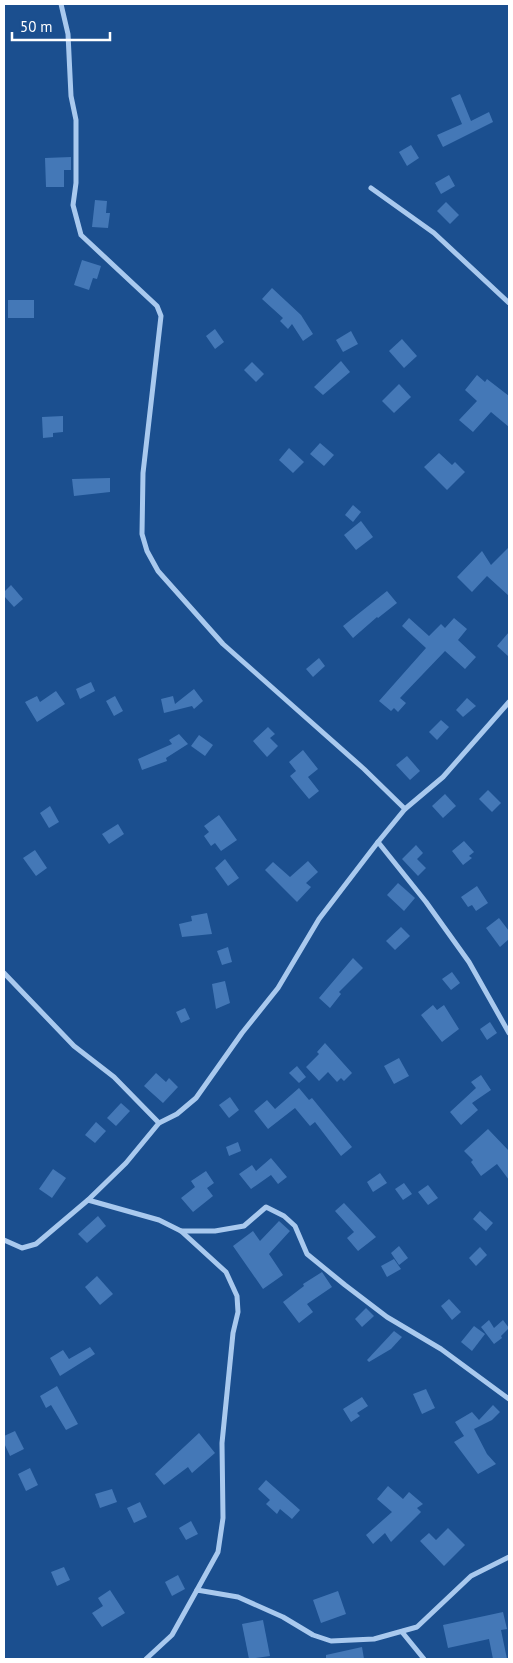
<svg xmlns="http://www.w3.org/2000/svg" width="513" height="1663" viewBox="0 0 513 1663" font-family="'PT Sans',sans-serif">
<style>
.building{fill:#4478b7}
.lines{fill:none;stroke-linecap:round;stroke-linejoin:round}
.minor{stroke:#a9c9ee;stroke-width:5}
</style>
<rect width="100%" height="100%" fill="#1b4f8f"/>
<g class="building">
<path d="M460 94 471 121 489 112 493 122 443 147 437 135 462 124 451 98Z"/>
<path d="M411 145 419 158 407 166 399 152Z"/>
<path d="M71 157V170H64V187H46L45 158Z"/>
<path d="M449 175 455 186 441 194 435 183Z"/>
<path d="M95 200 107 201 106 213H110L108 228 92 227Z"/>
<path d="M446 202 459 215 450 224 437 211Z"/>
<path d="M82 260 101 266 97 279 93 278 89 290 74 285Z"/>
<path d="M272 288 301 315 313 334 303 341 292 324 288 329 280 321 283 318 262 299Z"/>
<rect x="8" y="300" width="26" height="18"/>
<path d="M215 329 224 342 215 349 206 336Z"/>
<path d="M351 331 358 344 343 352 336 340Z"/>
<path d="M402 339 417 356 404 368 389 351Z"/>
<path d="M341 361 350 372 323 395 314 387Z"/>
<path d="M252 362 264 374 256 382 244 370Z"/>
<path d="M477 375 485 382 487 379 509 396V427L491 412 473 432 459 420 477 401 465 390Z"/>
<path d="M399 384 411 397 394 413 382 401Z"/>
<path d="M63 416V432L53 433V437L43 438 42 417Z"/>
<path d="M320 443 334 455 324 466 310 454Z"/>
<path d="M289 448 304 462 293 473 279 460Z"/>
<path d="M439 453 452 465 455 462 465 472 447 490 424 467Z"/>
<path d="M110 478V492L74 496 72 479Z"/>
<path d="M353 505 361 512 353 522 345 515Z"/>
<path d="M361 521 373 537 356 550 344 535Z"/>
<path d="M509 547V596L487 576 472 592 457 577 482 551 491 565Z"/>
<path d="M11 585 23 599 14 607 4 596V592Z"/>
<path d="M387 591 397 603 378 618 377 617 353 638 343 626Z"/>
<path d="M409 618 429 636 441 624 445 628 454 618 467 629 458 640 476 657 465 669 445 651 400 698 406 703 398 712 394 708 391 711 379 701 426 648 402 626Z"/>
<path d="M509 632V657L497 646Z"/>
<path d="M319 658 325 666 313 677 306 669Z"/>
<path d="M91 682 95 691 80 699 76 689Z"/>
<path d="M194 689 203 701 194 709 192 706 164 713 161 699 173 696 175 704Z"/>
<path d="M56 691 65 704 37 722 25 702 37 696 40 702Z"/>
<path d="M115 696 123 711 114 716 106 701Z"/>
<path d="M467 698 476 706 463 717 456 710Z"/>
<path d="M441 720 449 727 437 740 429 732Z"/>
<path d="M268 727 275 734 270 738 278 746 267 757 253 741Z"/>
<path d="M179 734 188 744 166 758 167 761 142 770 138 759 172 744 169 740Z"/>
<path d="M199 735 213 745 205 756 191 746Z"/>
<path d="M303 750 318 769 308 777 319 791 309 799 290 776 296 771 289 762Z"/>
<path d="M407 756 420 771 410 780 396 765Z"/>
<path d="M488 790 501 803 492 812 479 799Z"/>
<path d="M445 794 456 806 443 818 432 806Z"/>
<path d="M50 806 59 822 49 828 40 813Z"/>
<path d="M219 815 237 840 221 851 215 843 211 846 204 836 209 832 204 826Z"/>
<path d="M118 824 124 834 109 844 102 834Z"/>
<path d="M464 841 474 852 469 856 472 858 463 865 452 851Z"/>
<path d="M416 845 423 853 417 859 426 868 418 876 402 859Z"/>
<path d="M35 850 47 868 36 876 23 858Z"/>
<path d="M225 859 239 878 228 886 215 868Z"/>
<path d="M308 861 318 872 306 883 311 887 297 902 265 870 273 862 290 877Z"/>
<path d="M398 883 415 898 404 911 387 895Z"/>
<path d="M477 886 488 903 476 911 472 905 468 907 461 897Z"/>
<path d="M207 913 212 934 182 937 179 924 192 921 191 916Z"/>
<path d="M499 918 509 931V939L500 947 486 928Z"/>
<path d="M401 927 410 936 395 950 386 941Z"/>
<path d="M228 947 232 962 222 965 217 951Z"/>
<path d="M353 958 363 968 339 992 341 994 330 1008 319 998Z"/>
<path d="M452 972 460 983 451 990 442 979Z"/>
<path d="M225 981 230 1003 216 1009 212 984Z"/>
<path d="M433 1005 437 1010 444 1005 459 1029 442 1042 421 1015Z"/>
<path d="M185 1008 190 1019 181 1023 176 1012Z"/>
<path d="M490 1022 497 1033 487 1040 480 1029Z"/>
<path d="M325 1043 352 1073 344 1081 341 1078 337 1082 328 1072 319 1081 306 1067 319 1054 317 1052Z"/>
<path d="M399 1058 409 1076 394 1084 384 1066Z"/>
<path d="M297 1066 306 1077 299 1083 289 1073Z"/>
<path d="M156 1073 166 1082 169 1078 178 1087 163 1103 144 1086Z"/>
<path d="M481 1075 491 1090 472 1103 478 1110 461 1125 450 1112 476 1088 471 1082Z"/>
<path d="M299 1088 309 1100 312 1098 352 1147 341 1156 315 1122 310 1126 295 1108 268 1129 254 1111 267 1100 275 1109Z"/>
<path d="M230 1097 239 1110 229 1118 219 1105Z"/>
<path d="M121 1103 130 1111 116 1126 107 1118Z"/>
<path d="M96 1122 106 1131 95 1143 85 1135Z"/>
<path d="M488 1129 509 1151V1180L497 1164 481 1176 471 1162 473 1160 464 1151Z"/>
<path d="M238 1142 241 1151 229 1156 226 1147Z"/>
<path d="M271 1158 287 1177 278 1184 271 1175 251 1189 239 1174 252 1165 256 1171Z"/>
<path d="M53 1169 66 1178 52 1198 39 1189Z"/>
<path d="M206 1171 214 1183 207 1188 213 1196 193 1212 181 1198 195 1187 191 1181Z"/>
<path d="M380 1173 387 1183 373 1192 367 1182Z"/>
<path d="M404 1183 412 1194 403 1200 395 1189Z"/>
<path d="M428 1185 438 1198 428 1205 418 1192Z"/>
<path d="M344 1203 376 1237 358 1251 347 1238 354 1232 335 1211Z"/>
<path d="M480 1211 493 1223 486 1231 473 1219Z"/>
<path d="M98 1216 106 1226 87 1243 78 1234Z"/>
<path d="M279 1221 290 1231 269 1254 283 1275 263 1289 233 1246 253 1231 260 1241Z"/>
<path d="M399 1246 408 1258 399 1265 391 1253Z"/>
<path d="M480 1247 487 1255 476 1266 469 1258Z"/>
<path d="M394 1259 401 1269 387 1277 381 1266Z"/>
<path d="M322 1272 332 1287 307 1304 313 1312 299 1323 283 1302 304 1286 303 1284Z"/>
<path d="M97 1276 113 1294 100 1305 85 1287Z"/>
<path d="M449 1299 461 1312 452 1320 441 1306Z"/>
<path d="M366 1308 374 1316 362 1327 355 1319Z"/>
<path d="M489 1320 494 1328 503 1320 509 1328 501 1336 502 1338 494 1344 481 1327Z"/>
<path d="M474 1326 485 1334 472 1351 461 1342Z"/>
<path d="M394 1331 402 1337 391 1349 369 1362 367 1360Z"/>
<path d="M90 1347 95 1354 60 1376 50 1358 63 1350 69 1359Z"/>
<path d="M57 1386 78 1424 66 1430 51 1405 46 1408 40 1396Z"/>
<path d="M426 1389 435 1408 422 1414 413 1394Z"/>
<path d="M362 1397 368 1406 357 1413 360 1416 351 1422 343 1409Z"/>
<path d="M493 1405 500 1412 492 1420 474 1429 487 1454 496 1464 478 1474 454 1442 464 1436 455 1422 472 1412 479 1420Z"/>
<path d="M15 1431 24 1449 10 1456 4 1443V1436Z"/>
<path d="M199 1433 215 1453 192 1473 188 1467 164 1485 155 1474Z"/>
<path d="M30 1468 38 1485 26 1491 18 1474Z"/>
<path d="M266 1480 300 1510 292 1519 280 1509 277 1514 266 1504 270 1500 258 1489Z"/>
<path d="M388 1486 403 1499 409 1492 423 1504 417 1508 421 1512 391 1542 385 1533 373 1544 366 1535 392 1512 377 1499Z"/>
<path d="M112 1489 117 1502 100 1508 95 1494Z"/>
<path d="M140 1502 147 1517 134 1523 127 1508Z"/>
<path d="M191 1521 198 1534 186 1540 179 1528Z"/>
<path d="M448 1528 465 1545 444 1566 420 1541 429 1533 436 1540Z"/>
<path d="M64 1567 70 1580 57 1586 51 1572Z"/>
<path d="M178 1575 185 1589 172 1596 165 1582Z"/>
<path d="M110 1590 125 1613 102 1627 92 1613 103 1606 98 1598Z"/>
<path d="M338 1591 346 1614 321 1623 313 1600Z"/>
<path d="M503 1612 507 1629 501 1630 507 1659H493L489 1639 448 1648 443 1625Z"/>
<path d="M263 1620 270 1656 249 1659 242 1624Z"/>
<path d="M362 1647 364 1659H326V1655Z"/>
</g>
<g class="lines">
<g class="minor">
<path d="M61 4 68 34 71 96 76 120V183L73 205 81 235 157 306 161 316 143 473 142 534 147 551 158 571 223 644 364 769 405 809"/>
<path d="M371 188 434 233 509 303"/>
<path d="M378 842 426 902 469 962 509 1033"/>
<path d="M4 973 74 1046 114 1077 159 1123"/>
<path d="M88 1200 159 1220 181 1231 226 1272 237 1296 238 1312 233 1333 222 1443 223 1518 218 1552 197 1590"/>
<path d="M181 1231H215L244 1226 266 1207 284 1216 295 1226 307 1254 345 1285 387 1317 441 1349 509 1399"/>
<path d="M4 1240 22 1248 36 1244 88 1200 126 1163 159 1123 177 1114 196 1098 242 1033 278 988 319 919 378 842 405 809 443 777 509 702"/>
<path d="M402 1632 424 1659"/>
<path d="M146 1659 172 1635 197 1590 238 1597 283 1617 313 1635 331 1641 374 1639 417 1627 471 1576 509 1557"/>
</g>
</g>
<rect width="513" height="1663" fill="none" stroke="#ffffff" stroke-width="10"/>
<path d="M12 32v8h98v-8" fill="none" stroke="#ffffff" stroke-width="2.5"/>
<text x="20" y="32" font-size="15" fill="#ffffff" stroke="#1b4f8f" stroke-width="4" paint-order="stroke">50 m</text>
</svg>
